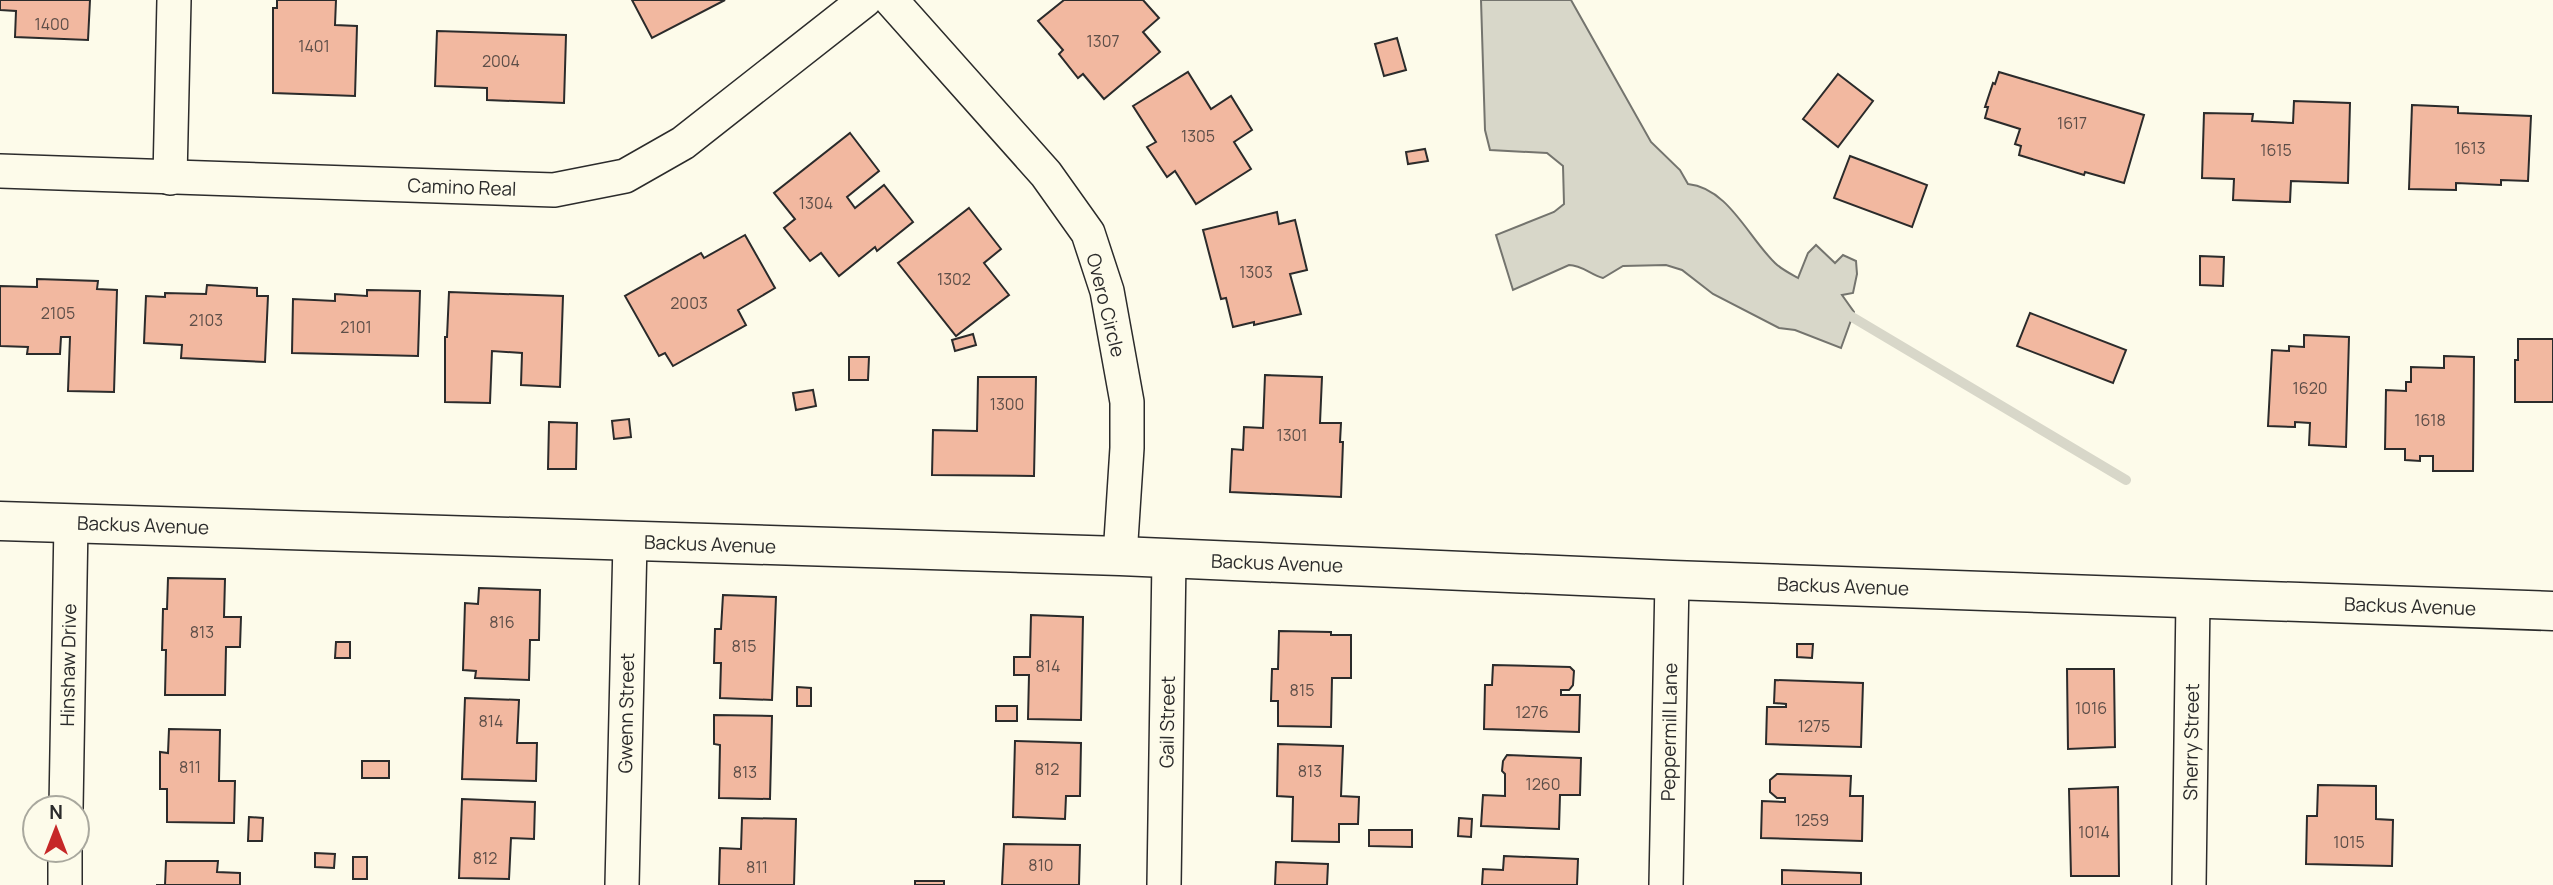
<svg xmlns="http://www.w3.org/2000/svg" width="2553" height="885" viewBox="0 0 2553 885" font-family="Manrope,sans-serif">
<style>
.water{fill:#d8d7c9;stroke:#74746e;stroke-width:2}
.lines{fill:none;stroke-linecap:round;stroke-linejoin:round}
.stream{stroke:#d8d7c9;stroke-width:10}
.building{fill:#f2b8a0;stroke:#2b2b2b;stroke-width:2}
.street-casing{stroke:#2b2b2b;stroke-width:36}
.secondary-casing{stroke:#2b2b2b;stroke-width:41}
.street{stroke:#fdfbea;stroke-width:33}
.secondary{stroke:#fdfbea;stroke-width:38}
.labels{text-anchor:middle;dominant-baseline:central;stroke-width:5;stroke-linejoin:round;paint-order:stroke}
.number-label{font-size:16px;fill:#5d4e48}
.street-label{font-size:19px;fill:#2b2b2b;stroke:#fdfbea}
</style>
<rect width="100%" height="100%" fill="#fdfbea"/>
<path class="water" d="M1481 0H1571L1651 142 1680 170 1688 184C1728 188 1748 237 1775 263 1781 269 1791 274 1798 278L1808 253 1816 245 1835 263 1843 255 1856 261 1857 274 1853 293 1842 295 1854 312 1841 348 1795 330 1779 328 1713 294 1682 270 1666 265 1623 266 1603 278C1591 275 1582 265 1569 265L1513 290 1496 235 1554 212 1564 204 1563 166 1547 153 1490 150 1485 130Z"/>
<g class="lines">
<path class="stream" d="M1842 311 2126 480"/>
</g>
<g class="building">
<path d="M0 0H90L88 40 15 37 16 11 0 10Z"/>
<path d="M277 0H336L335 25 357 26 355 96 273 93V8H277Z"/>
<path d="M632 0H725L652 38Z"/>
<path d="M1064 0H1143L1159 18 1143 32 1160 52 1104 99 1083 74 1078 78 1059 54 1063 50 1038 21Z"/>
<path d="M437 31 566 35 564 103 487 100V88L435 86Z"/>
<path d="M1397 38 1406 70 1384 76 1375 44Z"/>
<path d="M1188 72 1211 109 1231 96 1252 130 1234 142 1251 169 1196 204 1175 171 1167 177 1147 147 1156 142 1133 106Z"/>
<path d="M1999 72 2144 115 2124 183 2085 172 2084 175 2019 155 2021 146 2015 144 2020 129 1985 118 1988 107H1985L1993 83 1995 84Z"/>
<path d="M1838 74 1873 101 1838 147 1803 119Z"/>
<path d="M2294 101 2350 103 2348 183 2291 181 2290 202 2233 200 2234 179 2202 178 2204 113 2253 114 2252 121 2293 123Z"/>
<path d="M2412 105 2458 107V113L2531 116 2528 181 2501 180V185L2456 183V190L2409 189Z"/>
<path d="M850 133 879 171 847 197 855 208 884 185 913 222 877 251 875 247 839 276 821 253 810 261 784 228 795 219 774 193Z"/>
<path d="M1425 149 1428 161 1408 164 1406 152Z"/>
<path d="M1850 156 1927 185 1912 227 1834 198Z"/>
<path d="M969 208 1001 249 984 263 1009 295 956 336 898 263Z"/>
<path d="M1277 212 1279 224 1295 220 1307 270 1290 274 1301 314 1254 325V322L1233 327 1226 298 1221 299 1203 230Z"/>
<path d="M745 235 775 288 738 310 746 325 673 366 665 353 659 356 625 296 701 253 704 258Z"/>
<path d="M2200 256 2224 257 2223 286 2200 285Z"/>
<path d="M37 279 98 281 97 289 117 290 114 392 68 391 70 337H61L60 354H27L28 347 0 346V286L37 287Z"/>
<path d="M207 285 257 288V296H268L265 362 181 358 182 345 144 343 146 296 165 297V293L206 294Z"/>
<path d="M367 290 420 291 418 356 292 353 293 299 335 301V294L367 296Z"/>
<path d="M449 292 563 296 560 387 521 385 522 353 492 351 490 403 445 402V337H447Z"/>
<path d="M2030 313 2126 350 2113 383 2017 346Z"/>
<path d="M973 334 976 345 955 351 952 340Z"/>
<path d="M2304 335 2349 337 2346 447 2309 445 2310 423 2295 422V427L2268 426 2272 350 2289 351V346L2304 347Z"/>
<path d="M2518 339H2553V402H2515V360H2518Z"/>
<path d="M2444 356 2474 357 2473 471H2433V456H2420V461L2405 460V449H2385L2386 390 2406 391V382H2411V367L2444 368Z"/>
<path d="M849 357H869L868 380H849Z"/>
<path d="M1265 375 1322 377 1320 423H1341L1340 442H1343L1341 497 1230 492 1232 449 1243 450 1244 427 1263 428Z"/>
<path d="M978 377H1036L1034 476 932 475 933 430 977 431Z"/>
<path d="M813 390 816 406 796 410 793 393Z"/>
<path d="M629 419 631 437 614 439 612 421Z"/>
<path d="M549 422 577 423 576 469H548Z"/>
<path d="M168 578 225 579 224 617H241L240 647H226L225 695H165L166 650H162L163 609H167Z"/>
<path d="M479 588 540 590 539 640H530L529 680 475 678 476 671 463 670 465 603 478 604Z"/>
<path d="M723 595 776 597 772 700 720 698 721 663H714L715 629H721Z"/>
<path d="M1031 615 1083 617 1081 720 1028 719 1029 675H1014V657H1030Z"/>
<path d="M1279 631 1331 632V635H1351V678H1332L1331 727 1278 726V701H1271L1272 669H1278Z"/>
<path d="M336 642H350V658H335Z"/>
<path d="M1797 644H1813L1812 658 1797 657Z"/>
<path d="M1493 665 1570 667 1574 671 1573 685 1569 690H1561V695H1580L1579 732 1484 729 1485 685H1492Z"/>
<path d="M2067 669H2114L2115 747 2068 749Z"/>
<path d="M1775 680 1863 683 1861 747 1766 744 1767 707H1786V704L1774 703Z"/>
<path d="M797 687 811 688V706H797Z"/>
<path d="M465 698 519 700 517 743H537L536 781 462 779Z"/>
<rect x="996" y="706" width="21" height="15"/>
<path d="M714 715 772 716 770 799 719 798 720 745 714 744Z"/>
<path d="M169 729 220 730 219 781H235L234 823 167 822V789H160V752L168 753Z"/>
<path d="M1015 741 1081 743 1080 796H1066L1065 819 1013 817Z"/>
<path d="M1278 744 1343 746 1341 796 1359 797 1358 824H1339V842L1292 841 1293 797 1277 796Z"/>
<path d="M1507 755 1581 758 1580 795H1560L1559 829 1481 826 1483 795 1505 796V774L1502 771 1503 761Z"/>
<rect x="362" y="761" width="27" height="17"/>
<path d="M1777 774 1851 776 1850 796H1863L1862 841 1761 838 1762 801 1785 802V798H1777L1770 792V780Z"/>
<path d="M2318 785 2376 786V819L2393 820 2392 866 2306 864 2307 816H2317Z"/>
<path d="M2118 787 2119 876H2071L2069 789Z"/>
<path d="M462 799 535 802 534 839 511 838 509 879 459 878Z"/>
<path d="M249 817 263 818 262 841H248Z"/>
<path d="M742 818 796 819 794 885H719L720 848 741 849Z"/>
<path d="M1459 818 1472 819 1471 837 1458 836Z"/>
<path d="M1369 830H1412V847L1369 846Z"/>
<path d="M1004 844 1080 845 1079 885H1002Z"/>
<path d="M315 853 335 854 334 868 315 867Z"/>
<path d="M1504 856 1578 859 1577 885H1482L1483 869 1503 870Z"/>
<rect x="353" y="857" width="14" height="22"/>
<path d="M166 861H218L217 872 240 873V885H156H165Z"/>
<path d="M1276 862 1328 864 1327 885H1275Z"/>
<path d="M1782 870 1861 873V885H1782Z"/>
<rect x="915" y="881" width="29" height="4"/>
</g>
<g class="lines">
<g class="street-casing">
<g id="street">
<path d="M891 0 1046 174 1088 233 1107 291 1127 402V448L1120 556"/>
<path d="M0 171 554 190 625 176 683 143 865 0"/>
<path d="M170 178 174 0"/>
<path d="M66 808 71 523"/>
<path d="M65 885V850"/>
<path d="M622 885 630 542"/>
<path d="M1164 885 1169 559"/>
<path d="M1666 885 1672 580"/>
<path d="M2189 885 2193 599"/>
</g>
</g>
<g class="secondary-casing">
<path id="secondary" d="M0 521 1120 556 1672 580 2553 611"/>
</g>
<use href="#street" class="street"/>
<use href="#secondary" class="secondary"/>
</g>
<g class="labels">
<g class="number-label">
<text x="52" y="24">1400</text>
<text x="1103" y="41">1307</text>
<text x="314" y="46">1401</text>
<text x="501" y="61">2004</text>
<text x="2072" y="123">1617</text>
<text x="1198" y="136">1305</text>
<text x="2470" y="148">1613</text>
<text x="2276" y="150">1615</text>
<text x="816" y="203">1304</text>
<text x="1256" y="272">1303</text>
<text x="954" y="279">1302</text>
<text x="689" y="303">2003</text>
<text x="58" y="313">2105</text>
<text x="206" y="320">2103</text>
<text x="356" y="327">2101</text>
<text x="2310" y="388">1620</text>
<text x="1007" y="404">1300</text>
<text x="2430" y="420">1618</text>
<text x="1292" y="435">1301</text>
<text x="502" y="622">816</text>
<text x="202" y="632">813</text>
<text x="744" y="646">815</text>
<text x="1048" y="666">814</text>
<text x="1302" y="690">815</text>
<text x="2091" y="708">1016</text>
<text x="1532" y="712">1276</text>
<text x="491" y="721">814</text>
<text x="1814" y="726">1275</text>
<text x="190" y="767">811</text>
<text x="1047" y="769">812</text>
<text x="1310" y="771">813</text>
<text x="745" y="772">813</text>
<text x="1543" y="784">1260</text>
<text x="1812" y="820">1259</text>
<text x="2094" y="832">1014</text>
<text x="2349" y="842">1015</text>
<text x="485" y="858">812</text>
<text x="1041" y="865">810</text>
<text x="757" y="867">811</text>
</g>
<g class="street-label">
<text transform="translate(462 187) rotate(2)">Camino Real</text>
<text transform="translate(1106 305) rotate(76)">Overo Circle</text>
<text transform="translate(143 525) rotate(2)">Backus Avenue</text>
<text transform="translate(710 544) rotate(2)">Backus Avenue</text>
<text transform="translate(1277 563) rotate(2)">Backus Avenue</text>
<text transform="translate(1843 586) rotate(2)">Backus Avenue</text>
<text transform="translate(2410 606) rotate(2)">Backus Avenue</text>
<text transform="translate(68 665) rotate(-89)">Hinshaw Drive</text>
<text transform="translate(626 713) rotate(-89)">Gwenn Street</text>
<text transform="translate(1167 722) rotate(-89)">Gail Street</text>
<text transform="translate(1669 732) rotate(-89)">Peppermill Lane</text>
<text transform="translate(2191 742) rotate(-89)">Sherry Street</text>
</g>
</g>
<g transform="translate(56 829)"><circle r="33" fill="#fdfbea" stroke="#a9a89e" stroke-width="2"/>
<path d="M0-5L12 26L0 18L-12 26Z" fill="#c62828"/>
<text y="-10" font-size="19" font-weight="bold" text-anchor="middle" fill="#2b2b2b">N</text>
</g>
</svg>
